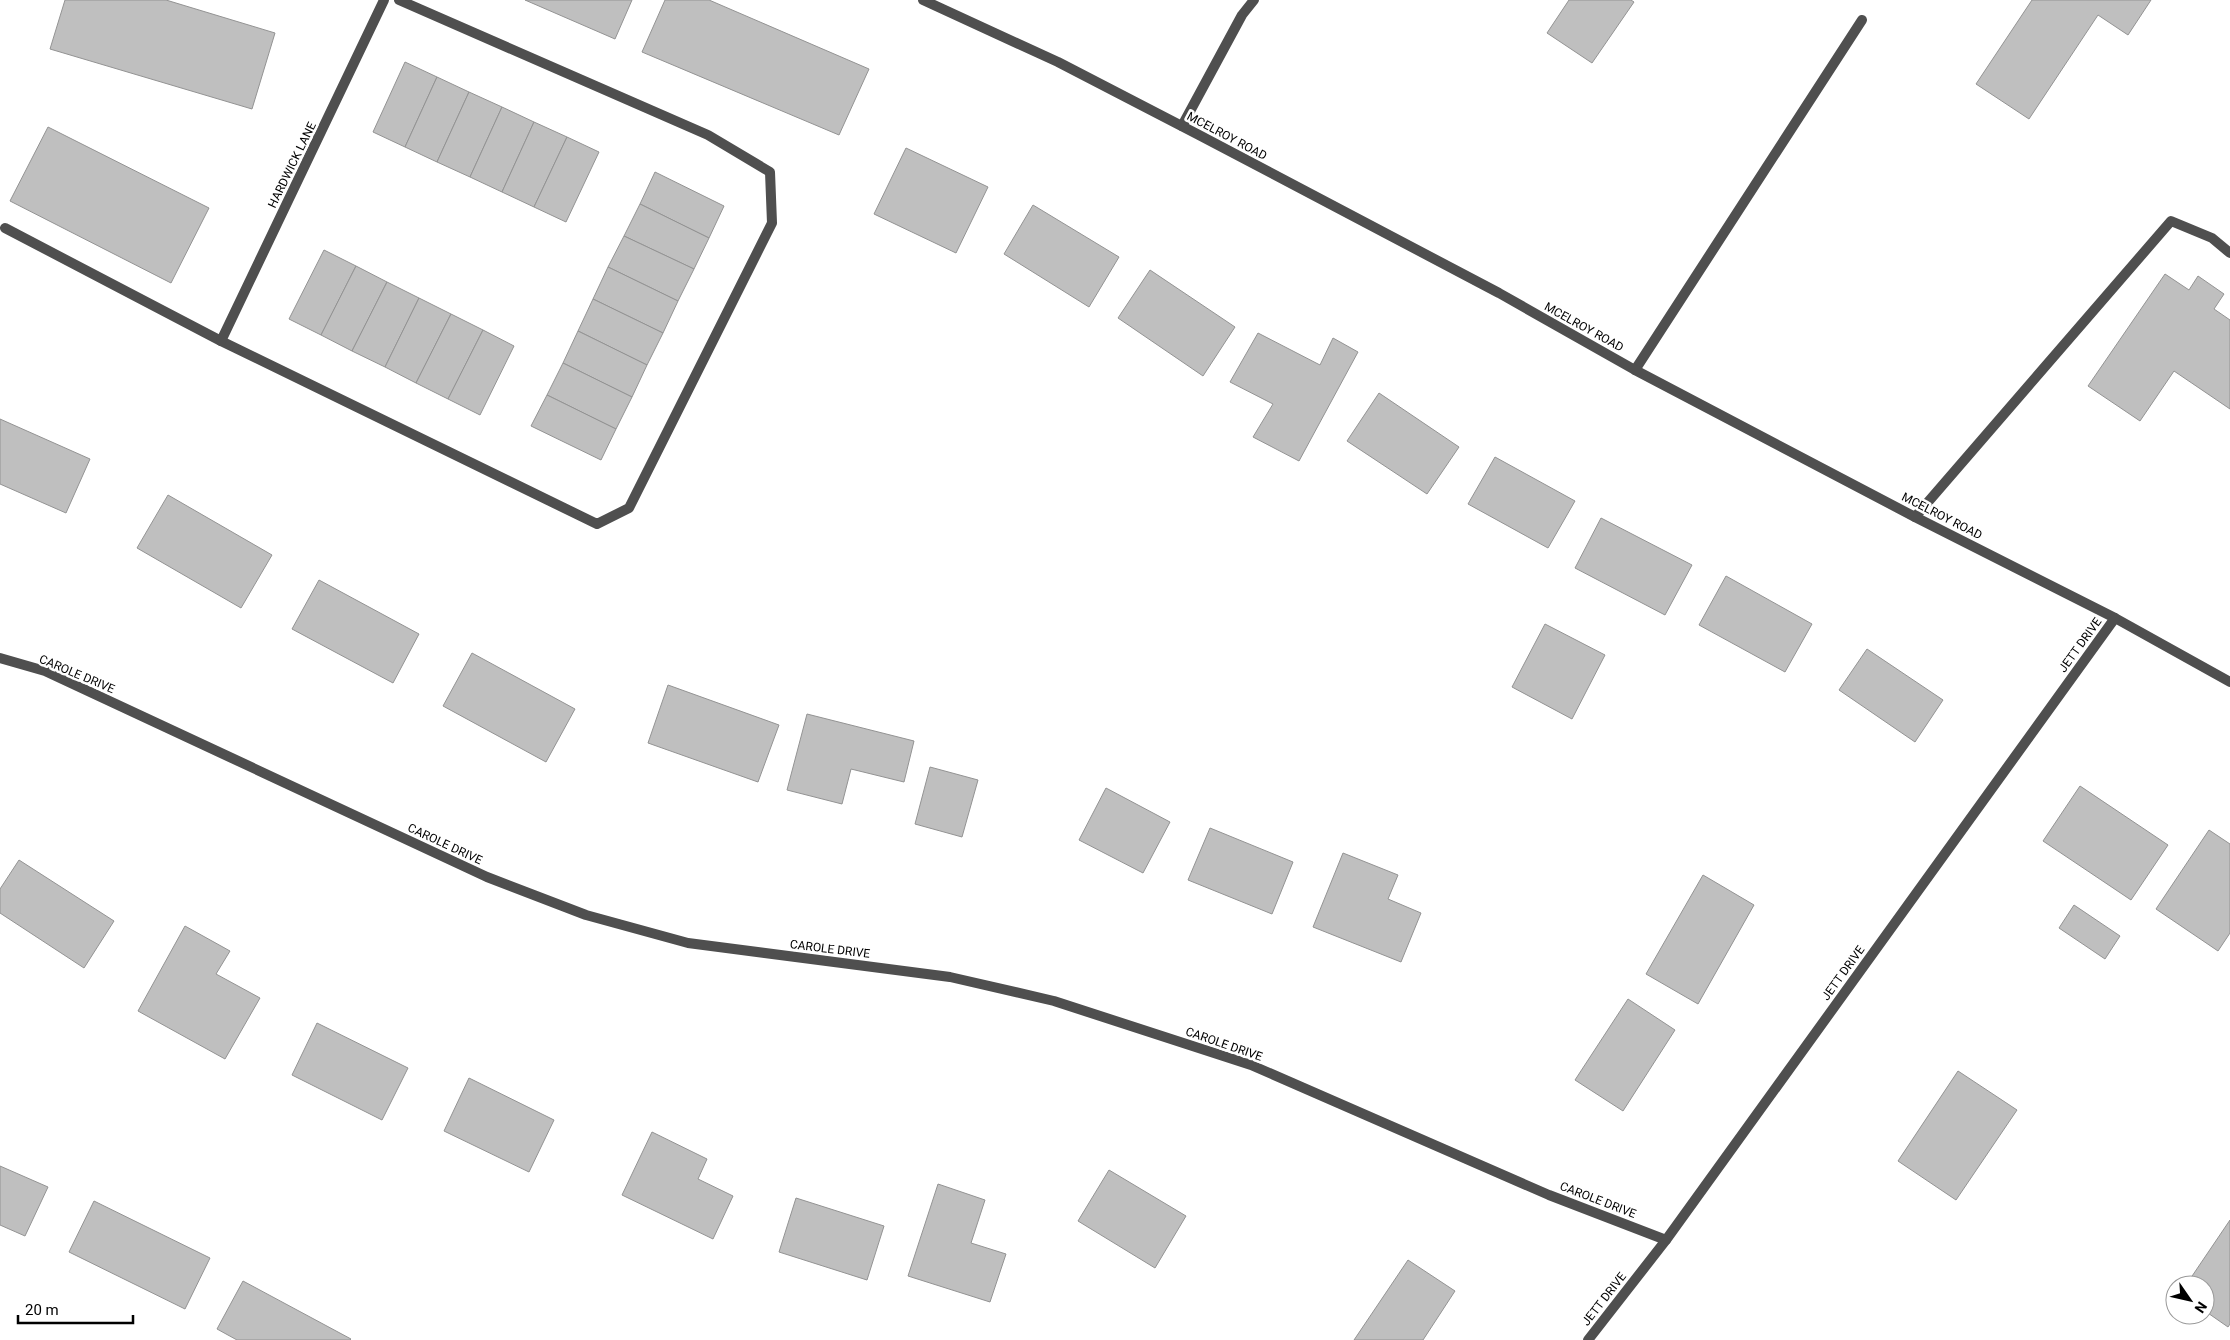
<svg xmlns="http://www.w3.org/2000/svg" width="2230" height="1340" viewBox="0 0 2230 1340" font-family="Roboto,sans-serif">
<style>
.building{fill:#bfbfbf;stroke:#939393}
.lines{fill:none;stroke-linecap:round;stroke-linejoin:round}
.lane{stroke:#4f4f4f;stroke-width:10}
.street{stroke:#4f4f4f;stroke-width:10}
.labels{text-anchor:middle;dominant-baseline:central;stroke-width:5;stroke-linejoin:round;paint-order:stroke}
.street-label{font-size:12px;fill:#000;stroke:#fff}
</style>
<rect width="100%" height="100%" fill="#fff"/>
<g class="building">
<path d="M65 0H166L275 33 252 109 50 49Z"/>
<path d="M525 0H632L615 39Z"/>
<path d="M665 0H709L869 69 839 135 642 52Z"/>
<path d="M1569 0H1631L1634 2 1592 63 1547 33Z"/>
<path d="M2032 0H2151L2128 35 2098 15 2029 119 1976 84Z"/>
<path d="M405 62 437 77 405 147 373 132Z"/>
<path d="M437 77 469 92 437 162 405 147Z"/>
<path d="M469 92 502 107 470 177 437 162Z"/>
<path d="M502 107 534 122 502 192 470 177Z"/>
<path d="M534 122 567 137 534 207 502 192Z"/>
<path d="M48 127 209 208 171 283 10 201Z"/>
<path d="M567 137 599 152 566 222 534 207Z"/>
<path d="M906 148 988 187 956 253 874 214Z"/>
<path d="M655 172 724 206 709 238 640 204Z"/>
<path d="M640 204 709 238 694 269 624 236Z"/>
<path d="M1033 205 1119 257 1089 307 1004 254Z"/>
<path d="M624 236 694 269 678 301 608 267Z"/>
<path d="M324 250 356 266 321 335 289 319Z"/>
<path d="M356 266 387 282 352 351 321 335Z"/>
<path d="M608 267 678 301 663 333 593 299Z"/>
<path d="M1150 270 1235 327 1203 376 1118 318Z"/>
<path d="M2165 274 2189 290 2198 276 2224 294 2214 309 2230 320V409L2174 371 2140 421 2088 386Z"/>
<path d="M387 282 419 298 385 367 352 351Z"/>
<path d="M419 298 451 314 416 383 385 367Z"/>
<path d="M593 299 663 333 647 365 578 331Z"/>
<path d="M451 314 483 330 448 399 416 383Z"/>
<path d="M483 330 514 346 480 415 448 399Z"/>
<path d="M578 331 647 365 632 397 563 363Z"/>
<path d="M1258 333 1320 365 1333 338 1358 352 1299 461 1253 437 1273 404 1230 382Z"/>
<path d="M563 363 632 397 616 429 547 395Z"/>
<path d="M1379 393 1459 447 1427 494 1347 441Z"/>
<path d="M547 395 616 429 601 460 531 426Z"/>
<path d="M0 419 90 459 66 513 0 484Z"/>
<path d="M1495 457 1575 501 1548 548 1468 504Z"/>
<path d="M168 495 272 555 241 608 137 548Z"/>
<path d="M1601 518 1692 565 1665 615 1575 568Z"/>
<path d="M1726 576 1812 624 1785 672 1699 625Z"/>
<path d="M319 580 419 634 393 683 292 629Z"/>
<path d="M1545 624 1605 655 1572 719 1512 687Z"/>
<path d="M1867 649 1943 700 1915 742 1839 690Z"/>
<path d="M472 653 575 709 546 762 443 706Z"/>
<path d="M668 685 779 725 758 782 648 743Z"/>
<path d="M807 714 914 741 904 782 851 769 842 804 787 790Z"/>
<path d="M930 767 978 780 962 837 915 824Z"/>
<path d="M2080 786 2168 845 2131 900 2043 841Z"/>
<path d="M1106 788 1170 822 1143 873 1079 840Z"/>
<path d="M1210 828 1293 862 1272 914 1188 880Z"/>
<path d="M2209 830 2230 844V933L2218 951 2156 909Z"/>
<path d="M1343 853 1398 875 1388 899 1421 913 1401 962 1313 927Z"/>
<path d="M19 860 114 921 84 968 0 913V889Z"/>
<path d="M1703 875 1754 905 1698 1004 1646 974Z"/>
<path d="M2074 905 2120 936 2105 959 2059 928Z"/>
<path d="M185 926 230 951 216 974 260 998 225 1059 138 1011Z"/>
<path d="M1628 999 1675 1030 1623 1111 1575 1080Z"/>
<path d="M317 1023 408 1068 382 1120 292 1075Z"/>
<path d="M1958 1071 2017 1110 1956 1200 1898 1161Z"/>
<path d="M469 1078 554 1120 529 1172 444 1131Z"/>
<path d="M652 1132 707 1159 698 1179 733 1196 713 1239 622 1195Z"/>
<path d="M0 1166 48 1187 25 1236 0 1225Z"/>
<path d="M1109 1170 1186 1216 1155 1268 1078 1221Z"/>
<path d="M938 1184 985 1200 971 1243 1006 1254 990 1302 908 1276Z"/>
<path d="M796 1198 884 1226 867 1280 779 1252Z"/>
<path d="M94 1201 210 1258 185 1309 69 1252Z"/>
<path d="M2230 1220V1324L2228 1327 2205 1311V1285H2186Z"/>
<path d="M1408 1260 1455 1291 1423 1340H1354Z"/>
<path d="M243 1281 351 1339 350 1340H237L217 1329Z"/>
</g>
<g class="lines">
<g class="lane">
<path d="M1182 126 1242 15 1254 0"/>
<path d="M5 228 221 341 597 524 629 508 772 223 770 172 708 135 399 0"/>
<path d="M221 341 384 0"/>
<path d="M1635 370 1862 20"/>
<path d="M1915 517 2171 221 2212 238 2230 253"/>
</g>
<g class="street">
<path d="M923 0 1058 62 1199 135 1499 293 1635 370 1915 517 2115 618 2230 682"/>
<path d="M0 658 45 671 487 877 586 915 688 943 950 977 1054 1001 1251 1065 1549 1195 1666 1240"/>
<path d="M1588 1340 1666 1240 2115 618"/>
</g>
</g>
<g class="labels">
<g class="street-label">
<text transform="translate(1227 136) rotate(28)">MCELROY ROAD</text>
<text transform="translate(292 165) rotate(-64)">HARDWICK LANE</text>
<text transform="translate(1584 327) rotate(29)">MCELROY ROAD</text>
<text transform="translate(1942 516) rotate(27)">MCELROY ROAD</text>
<text transform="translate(2080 645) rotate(-54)">JETT DRIVE</text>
<text transform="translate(77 674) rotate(23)">CAROLE DRIVE</text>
<text transform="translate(445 844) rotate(25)">CAROLE DRIVE</text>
<text transform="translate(830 949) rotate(7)">CAROLE DRIVE</text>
<text transform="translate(1843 973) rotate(-54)">JETT DRIVE</text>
<text transform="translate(1224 1044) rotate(19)">CAROLE DRIVE</text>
<text transform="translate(1598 1200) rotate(21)">CAROLE DRIVE</text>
<text transform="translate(1604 1299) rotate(-52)">JETT DRIVE</text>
</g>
</g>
<g transform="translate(2190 1300) rotate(124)"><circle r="24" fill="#ffffff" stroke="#999999"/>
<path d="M0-4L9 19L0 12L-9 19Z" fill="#000000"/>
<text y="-8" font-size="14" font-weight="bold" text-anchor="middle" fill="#000000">N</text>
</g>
<path d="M18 1315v8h115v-8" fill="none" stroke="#000000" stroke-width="2.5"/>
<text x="25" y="1315" font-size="15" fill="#000000" stroke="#ffffff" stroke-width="4" paint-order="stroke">20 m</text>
</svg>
